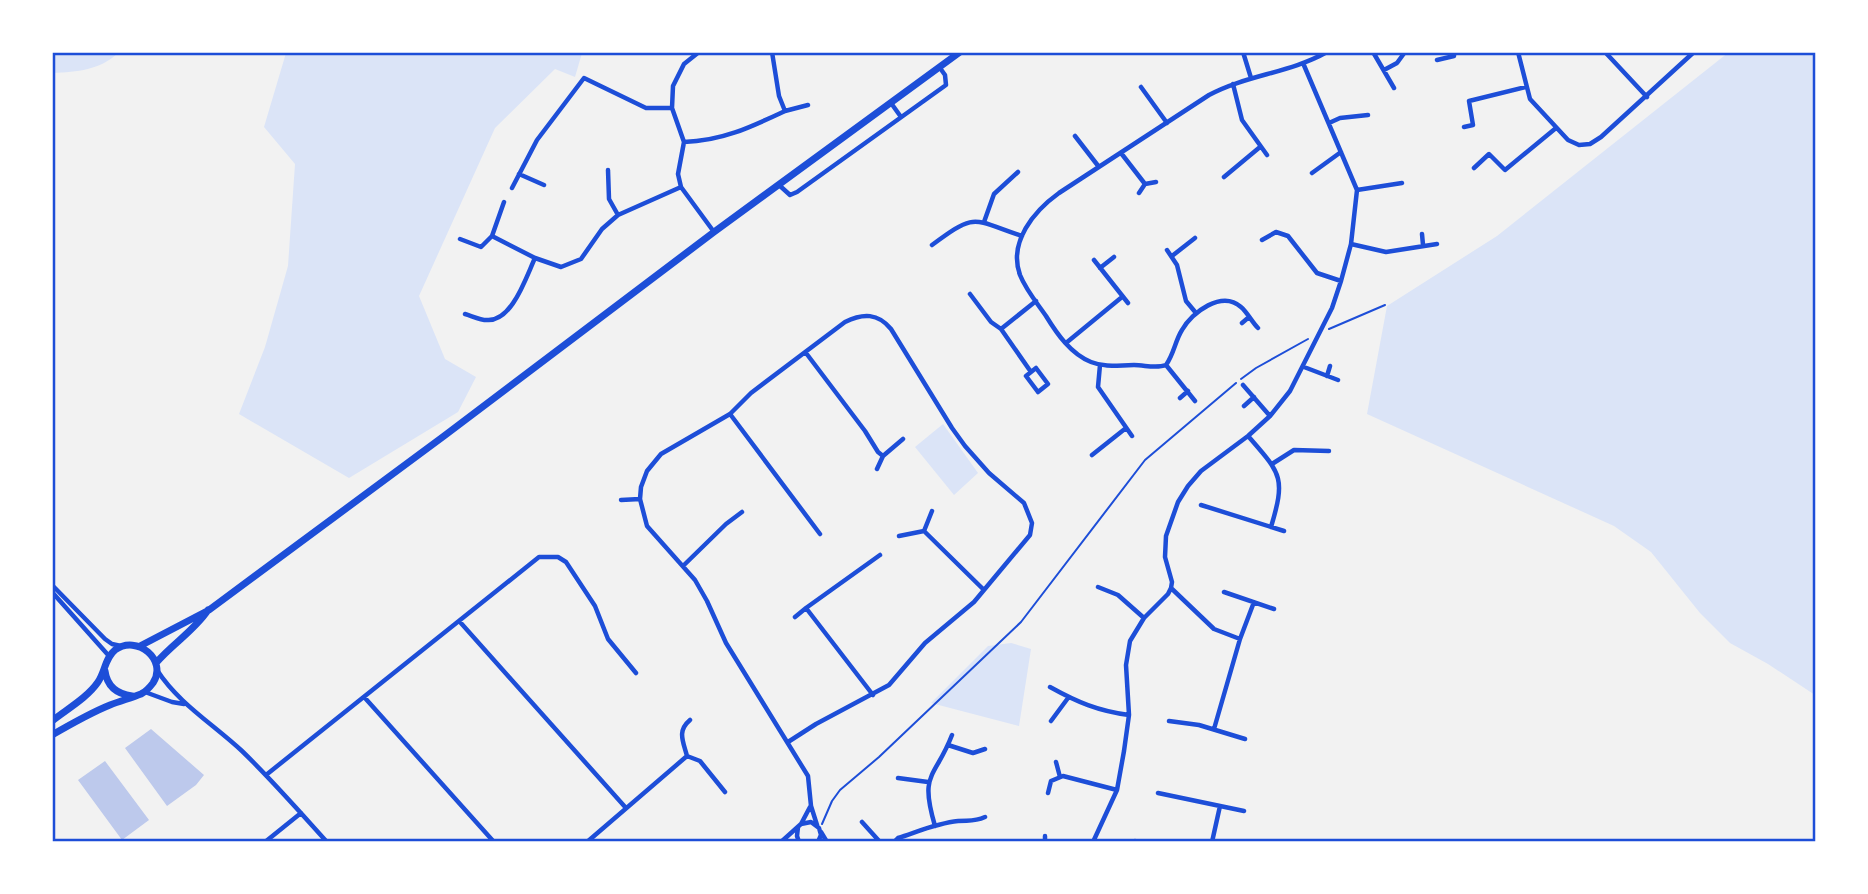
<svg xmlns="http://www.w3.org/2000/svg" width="1868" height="894" font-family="'Titillium Web',sans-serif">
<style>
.green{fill:#dbe4f7}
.building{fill:#bdc9ec}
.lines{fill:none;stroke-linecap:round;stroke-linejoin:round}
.path{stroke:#1d4ed8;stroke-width:2}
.minor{stroke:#1d4ed8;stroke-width:4.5}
.trunk{stroke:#1d4ed8;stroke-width:7}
.neatline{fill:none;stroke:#1d4ed8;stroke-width:2.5}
</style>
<rect width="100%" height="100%" fill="#f2f2f2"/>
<path class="green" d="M53 52H118V53C100 70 77 72 53 73Z
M1729 52 1815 53V695L1768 664 1730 643 1700 613 1651 552 1614 526 1367 414 1387 306 1497 236Z
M286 53H582L575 77 555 69 495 128 419 296 445 359 476 377 458 412 349 478 239 414 265 347 288 266 295 164 264 127Z
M943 424 978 473 954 495 915 447Z
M1011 643 1031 649 1019 726 931 703 988 646Z"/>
<path class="building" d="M151 729 204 775 196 785 167 806 125 748Z
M105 761 149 820 122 840 78 780Z"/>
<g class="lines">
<path class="path" d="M1329 329 1385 305
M1241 379 1256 368 1308 339
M822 824 832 801 840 790 879 757 1021 622 1145 460 1236 383"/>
<path class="minor" d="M699 52 684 64 673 86 672 108 684 142 678 174 681 187 714 232
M980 52H985
M1243 52 1251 78
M1373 52 1394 88
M1518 52 1530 99 1568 140 1579 145 1590 144 1601 137 1694 52
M1605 52 1647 97
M1437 60 1454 56V52
M1384 70 1397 63 1405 52
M1233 84 1242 120 1267 155
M1141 87 1167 123
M891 103 901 117
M785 111 808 105
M1329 123 1340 118 1368 115
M1464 127 1473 125 1469 101 1526 87
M1075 136 1099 167
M684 142C722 141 751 127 785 111L779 96 772 52
M1121 153 1145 184
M1474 168 1489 154 1505 170 1556 128
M608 170 609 199 618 215
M1312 173 1341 152
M519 174 544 185
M1224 177 1260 147
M779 185 790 195 797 192 946 85 945 75 940 68
M512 188 537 140 584 78 646 108H672
M1357 190 1402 183
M1139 193 1145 184 1156 182
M984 222 994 194 1018 172
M1422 234 1423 245
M492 236 504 202
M460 239 481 247 492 236 535 258 561 267 581 259 602 229 618 215 681 187
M1262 240 1276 232 1288 236 1317 273 1341 281
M1351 244 1386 252 1437 244
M932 245C977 212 971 219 1022 236
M1167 250 1177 265 1186 301 1196 313
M1172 256 1195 238
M1094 260 1128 303
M1100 268 1114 257
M970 294 991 322 1001 329 1031 372 1036 368 1048 384 1038 392 1026 376 1031 372
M465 314C472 316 480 320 487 320 512 322 526 277 535 258
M1242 323 1249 317
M1001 329 1036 301
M1066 343 1122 297
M806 353 865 431 878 452 883 456
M1100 365 1098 387 1132 436
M1166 365C1156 369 1145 365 1134 365 1119 365 1106 368 1091 362 1071 354 1057 334 1046 316 1037 303 1026 290 1020 275 1008 242 1034 211 1059 193L1209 95C1246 75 1290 73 1327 52
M1166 365C1174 354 1175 341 1182 330 1192 312 1222 290 1241 307 1247 312 1252 322 1258 328
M1166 365 1195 401
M1304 367 1338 380
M1327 376 1330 366
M1243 385 1270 416
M1180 398 1188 391
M1244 406 1254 397
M730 414 820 534
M1248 436C1281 474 1286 477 1271 527
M1092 455 1126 428
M1272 464 1294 450 1329 451
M877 469 883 456 903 439
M621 500 640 499
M1201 505 1284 531
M924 531 984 590
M899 536 924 531 932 511
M683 566 726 524 742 512
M52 585 105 639 112 644 121 646
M1098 587 1118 595 1144 618
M1171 588 1214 629 1240 639 1214 729
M52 592 109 656
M1224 592 1274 609
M795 617 806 608
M460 622 626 808
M1240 639 1254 602
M157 670C178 703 213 724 242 751 272 780 299 811 327 842
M1050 687C1077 702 1098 711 1129 715
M145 692 172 702 184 704
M873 695 806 608 880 555
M365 698 494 842
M1051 721 1068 698
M1169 721 1199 725 1245 739
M788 742 816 724 889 685 925 643 974 602 1030 535 1032 523 1024 503 989 473 965 446 952 428 891 329C878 313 863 313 845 322L751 393 730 414 661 454 647 471 641 487 640 499 647 526 695 580 707 601 726 643 808 776 811 806 817 825
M948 745 973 753 985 749
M687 756 700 761 725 792
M687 756C683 741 677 731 690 720
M1056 762 1060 777
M266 775 539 557H558L566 562 595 606 608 639 636 673
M898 778 928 782
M1048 793 1051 781 1063 776 1117 790
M1158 793 1244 811
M862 822 880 842
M801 824 810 807
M935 826C919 772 935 779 952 735
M798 827 797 836 799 842
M821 832 827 842
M1135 841V842
M265 842 301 813
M587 842 687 756
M781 842 801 824 811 822 819 828 821 835 818 842
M894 842 898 838C917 832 937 823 958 821 969 820 974 822 985 817
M1045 842V836
M1093 842 1117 790 1124 751 1129 715 1126 665 1130 641 1144 618 1168 594 1171 588 1172 582 1165 557 1166 536 1178 502 1188 486 1201 471 1248 436 1270 416 1290 391 1332 308 1341 281 1351 244 1357 190 1303 63
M1212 842 1220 806"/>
<path class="trunk" d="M140 646 209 610 444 436 714 232 960 52
M156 663C172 644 194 631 208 610
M105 671C107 686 117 694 132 696
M52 721C67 709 87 698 98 682 105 672 105 658 115 650 137 634 168 660 153 683 150 687 145 692 141 694 131 698 120 701 110 705 90 713 71 724 52 735"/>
</g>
<rect width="1868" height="894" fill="none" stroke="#ffffff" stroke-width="108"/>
<rect x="54" y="54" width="1760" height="786" class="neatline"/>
</svg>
